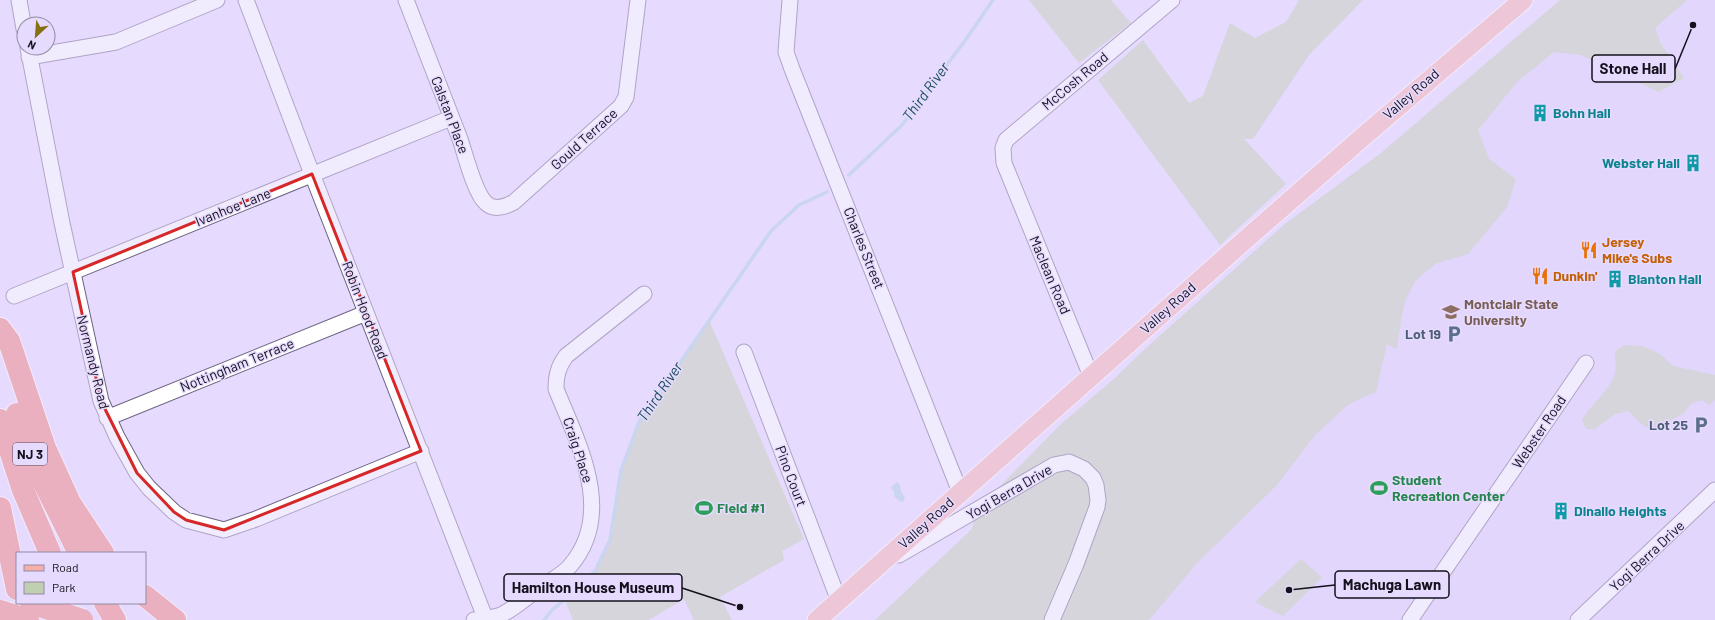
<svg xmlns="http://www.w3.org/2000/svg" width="1715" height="620" font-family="Barlow,sans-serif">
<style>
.built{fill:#ded0fb}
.green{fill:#c0ceb1}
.water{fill:#a8cede}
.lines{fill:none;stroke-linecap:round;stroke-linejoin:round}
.stream{stroke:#a8cede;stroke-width:3.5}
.minor-casing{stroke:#6e6382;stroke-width:17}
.major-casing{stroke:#fff;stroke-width:21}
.highway-casing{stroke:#fff;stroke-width:24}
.minor{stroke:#fff;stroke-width:15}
.major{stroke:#f5b0ac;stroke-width:19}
.highway{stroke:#ef7c74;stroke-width:22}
.highway-bridge-casing{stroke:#fff;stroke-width:24;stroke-linecap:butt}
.highway-bridge{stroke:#ef7c74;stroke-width:22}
.marked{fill:none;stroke:#d62828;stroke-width:3;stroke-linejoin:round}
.labels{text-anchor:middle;stroke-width:3;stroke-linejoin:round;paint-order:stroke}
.shield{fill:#e6dbfe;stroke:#534d60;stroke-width:1}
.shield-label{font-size:13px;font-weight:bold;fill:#14101c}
.street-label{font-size:14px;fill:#14101c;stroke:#e6dbfe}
.culture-label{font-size:14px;font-weight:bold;fill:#0d838f;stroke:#e6dbfe;text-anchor:start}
.food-label{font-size:14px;font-weight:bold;fill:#c56008;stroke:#e6dbfe;text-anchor:start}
.education-label{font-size:14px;font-weight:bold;fill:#785e54;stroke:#e6dbfe;text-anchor:start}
.service-label{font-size:14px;font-weight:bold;fill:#4e5e75;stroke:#e6dbfe;text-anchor:end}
.leisure-label{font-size:14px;font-weight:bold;fill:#27864d;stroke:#e6dbfe;text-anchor:start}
.water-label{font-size:15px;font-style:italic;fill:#194c5e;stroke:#e6dbfe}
.leader{fill:none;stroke:#14101c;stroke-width:1.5}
.callout-dot{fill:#14101c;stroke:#e6dbfe;stroke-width:1.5}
.callout{fill:#e6dbfe;stroke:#14101c;stroke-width:1.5}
.callout-label{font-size:15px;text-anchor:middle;font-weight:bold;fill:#14101c}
</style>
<rect width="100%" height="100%" fill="#e6dbfe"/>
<path class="built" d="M1560 0H1715V620H875L972 529 977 510 1060 425 1116 377 1146 348 1285 224 1381 153Z"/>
<path class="green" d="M1029 0H1111L1131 23 1079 63Z
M1299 0H1363L1309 55 1253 139H1244L1286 184 1220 245 1098 80 1143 40 1189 103 1203 96 1230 23 1255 38 1286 22Z
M1560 0H1687L1655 28 1661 44 1684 78 1659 92 1581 55 1554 52 1518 81 1478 130 1489 159 1516 179 1507 207 1468 254 1435 264 1415 281 1406 299 1402 314 1397 349 1387 344 1376 392 1357 400 1348 405 1316 434 1276 486 1198 562 1149 620H875L972 529 977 510 1060 425 1116 377 1146 348 1285 224 1381 153Z
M709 320 804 539 782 551 784 560 720 597 732 620H694L684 599 649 620H573L565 600 595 571 610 540 621 470 639 422Z
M1624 345 1643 346 1660 354 1673 366 1715 375V400L1709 405 1702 400 1692 403 1684 413 1659 427H1645L1628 411 1615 414 1595 429H1586L1582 420C1590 406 1610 389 1614 376 1617 369 1615 358 1615 351Z
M1301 559 1322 577 1283 616 1255 602Z"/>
<path class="water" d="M897 482 900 485 901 491 905 498 903 502 899 501 894 496V491L891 488 892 486Z"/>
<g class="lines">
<path class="stream" d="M849 175 902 125 964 42 993 0
M544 620 552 610 574 592 595 571 610 540 621 470 639 422 771 231 799 205 827 192"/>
<g class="minor-casing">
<path id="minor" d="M19 0 24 29
M246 0 312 174 486 620
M406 0C424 46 442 92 460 139 465 154 475 194 486 203 494 211 505 207 514 202L621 106 626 97 638 0
M790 0 786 52 792 69 960 492
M28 48 62 223 101 401 117 437 137 473 149 488 174 512 186 520 224 530 256 519 421 451
M29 57 116 42 217 0
M14 296 451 118
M744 352 839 601
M1091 376 1004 163 1003 148 1006 140 1172 0
M107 418 366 313
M899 555 1054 465 1069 462 1084 469 1093 478 1096 485 1098 500 1097 507 1076 564 1052 620
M474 620C483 619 493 618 501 615 515 608 528 596 541 587 551 581 563 574 570 566 616 513 578 443 556 389 556 376 558 367 566 356L644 294
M1410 620 1586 363
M1578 620 1715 490"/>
</g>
<g class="major-casing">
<path id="major" d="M817 620 1245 240 1365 135 1523 0"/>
</g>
<g class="highway-casing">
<path id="highway" d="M0 329 9 341 45 448 70 503 103 553
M17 414 32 459 79 553
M0 420 23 490 50 553
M0 508 17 589
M145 596 175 620
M105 603 115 620"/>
</g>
<use href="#minor" class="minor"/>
<use href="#major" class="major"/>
<use href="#highway" class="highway"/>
<g class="highway-bridge-casing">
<path id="highway-bridge" d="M31 603 82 620
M0 611 28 620"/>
</g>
<use href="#highway-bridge" class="highway-bridge"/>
</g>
<path d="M0 0H1715V620H0ZM312 174 421 451 224 530 186 520 174 512 137 473 101 401 73 272Z" fill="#e6dbfe" fill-opacity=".55" fill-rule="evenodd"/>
<path class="marked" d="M312 174 421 451 224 530 186 520 174 512 137 473 101 401 73 272Z"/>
<defs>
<g id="building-bare" transform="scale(1.38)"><path d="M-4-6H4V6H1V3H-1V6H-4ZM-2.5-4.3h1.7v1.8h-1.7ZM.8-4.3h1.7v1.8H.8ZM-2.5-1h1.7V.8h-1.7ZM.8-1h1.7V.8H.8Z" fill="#0f9aa8" stroke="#e6dbfe" stroke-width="2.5" paint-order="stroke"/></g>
<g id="restaurant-bare" transform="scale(1.38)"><path d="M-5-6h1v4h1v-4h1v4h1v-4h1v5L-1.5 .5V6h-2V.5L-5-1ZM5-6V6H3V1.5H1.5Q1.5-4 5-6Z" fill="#e8710a" stroke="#e6dbfe" stroke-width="2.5" paint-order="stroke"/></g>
<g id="university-bare" transform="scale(1.38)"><path d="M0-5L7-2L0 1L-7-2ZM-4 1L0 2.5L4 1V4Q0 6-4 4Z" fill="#8d6e63" stroke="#e6dbfe" stroke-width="2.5" paint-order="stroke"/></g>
<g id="parking-bare" transform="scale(1.38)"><path d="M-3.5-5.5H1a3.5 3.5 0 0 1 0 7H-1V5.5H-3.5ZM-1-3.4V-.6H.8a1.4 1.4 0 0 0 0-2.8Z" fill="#5c6f8a" stroke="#e6dbfe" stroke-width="2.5" paint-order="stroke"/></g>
<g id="stadium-bare" transform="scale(1.38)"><path d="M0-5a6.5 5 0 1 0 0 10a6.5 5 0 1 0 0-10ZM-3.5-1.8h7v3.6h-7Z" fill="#2e9e5b" stroke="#e6dbfe" stroke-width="2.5" paint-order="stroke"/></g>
</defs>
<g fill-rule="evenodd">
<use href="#building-bare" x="1540" y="113"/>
<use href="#building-bare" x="1693" y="163"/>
<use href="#restaurant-bare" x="1589" y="250"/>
<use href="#restaurant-bare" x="1540" y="276"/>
<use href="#building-bare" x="1615" y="279"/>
<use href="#university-bare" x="1451" y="312"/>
<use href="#parking-bare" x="1454" y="334"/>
<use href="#parking-bare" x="1701" y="425"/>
<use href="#stadium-bare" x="1379" y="488"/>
<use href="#stadium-bare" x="704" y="508"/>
<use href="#building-bare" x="1561" y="511"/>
</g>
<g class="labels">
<rect class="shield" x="13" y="443" width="34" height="22" rx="3"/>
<g class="shield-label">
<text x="30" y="459">NJ 3</text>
</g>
<g class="street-label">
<text transform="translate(1075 81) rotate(-40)" y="5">McCosh Road</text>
<text transform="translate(1411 94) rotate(-41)" y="5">Valley Road</text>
<text transform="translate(450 115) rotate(69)" y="5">Calstan Place</text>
<text transform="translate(584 139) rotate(-42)" y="5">Gould Terrace</text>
<text transform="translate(233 207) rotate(-22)" y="5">Ivanhoe Lane</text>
<text transform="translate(864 248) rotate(68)" y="5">Charles Street</text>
<text transform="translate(1050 275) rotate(67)" y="5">Maclean Road</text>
<text transform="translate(1168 308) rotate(-42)" y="5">Valley Road</text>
<text transform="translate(365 310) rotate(69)" y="5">Robin Hood Road</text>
<text transform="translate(93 362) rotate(76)" y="5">Normandy Road</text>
<text transform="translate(237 365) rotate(-22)" y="5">Nottingham Terrace</text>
<text transform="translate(1539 432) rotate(-56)" y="5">Webster Road</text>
<text transform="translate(578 450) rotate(72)" y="5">Craig Place</text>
<text transform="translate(791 476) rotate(69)" y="5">Pino Court</text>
<text transform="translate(1009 492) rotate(-30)" y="5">Yogi Berra Drive</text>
<text transform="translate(926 523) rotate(-42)" y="5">Valley Road</text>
<text transform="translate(1647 556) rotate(-43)" y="5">Yogi Berra Drive</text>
</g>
<g class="culture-label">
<text x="1553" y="118">Bohn Hall</text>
<text x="1680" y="168" text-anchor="end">Webster Hall</text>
<text x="1628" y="284">Blanton Hall</text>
<text x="1574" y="516">Dinallo Heights</text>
</g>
<g class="food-label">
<text x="1602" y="247">Jersey<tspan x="1602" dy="16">Mike's Subs</tspan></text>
<text x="1553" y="281">Dunkin'</text>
</g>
<g class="education-label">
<text x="1464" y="309">Montclair State<tspan x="1464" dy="16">University</tspan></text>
</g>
<g class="service-label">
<text x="1441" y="339">Lot 19</text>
<text x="1688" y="430">Lot 25</text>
</g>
<g class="leisure-label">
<text x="1392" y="485">Student<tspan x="1392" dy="16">Recreation Center</tspan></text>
<text x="717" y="513">Field #1</text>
</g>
<g class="water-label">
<text transform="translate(926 92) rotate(-54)" y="5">Third River</text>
<text transform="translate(660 392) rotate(-56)" y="5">Third River</text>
</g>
</g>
<path class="leader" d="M1693 25L1675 69M1289 590L1335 585M740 607L682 588"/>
<g class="callout-dot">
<circle cx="1693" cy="25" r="4"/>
<circle cx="1289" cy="590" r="4"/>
<circle cx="740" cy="607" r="4"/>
</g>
<g class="callout">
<rect x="1592" y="55" width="83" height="27" rx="4"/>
<rect x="1335" y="571" width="114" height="27" rx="4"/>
<rect x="504" y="574" width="178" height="27" rx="4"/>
</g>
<g class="callout-label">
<text x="1633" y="74">Stone Hall</text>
<text x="1392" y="590">Machuga Lawn</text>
<text x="593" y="593">Hamilton House Museum</text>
</g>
<rect x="16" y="552" width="130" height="52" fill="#e6dbfe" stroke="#928aa4"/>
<rect x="24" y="565" width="20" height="6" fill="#f5b0ac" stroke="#928aa4"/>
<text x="52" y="572" font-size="12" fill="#14101c">Road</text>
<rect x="24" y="582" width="20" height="12" fill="#c0ceb1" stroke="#928aa4"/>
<text x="52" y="592" font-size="12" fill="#14101c">Park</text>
<g transform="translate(36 36) rotate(206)"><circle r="19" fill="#e6dbfe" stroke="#928aa4"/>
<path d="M0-3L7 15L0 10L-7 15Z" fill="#867010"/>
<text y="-6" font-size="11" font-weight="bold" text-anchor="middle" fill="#14101c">N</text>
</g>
</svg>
